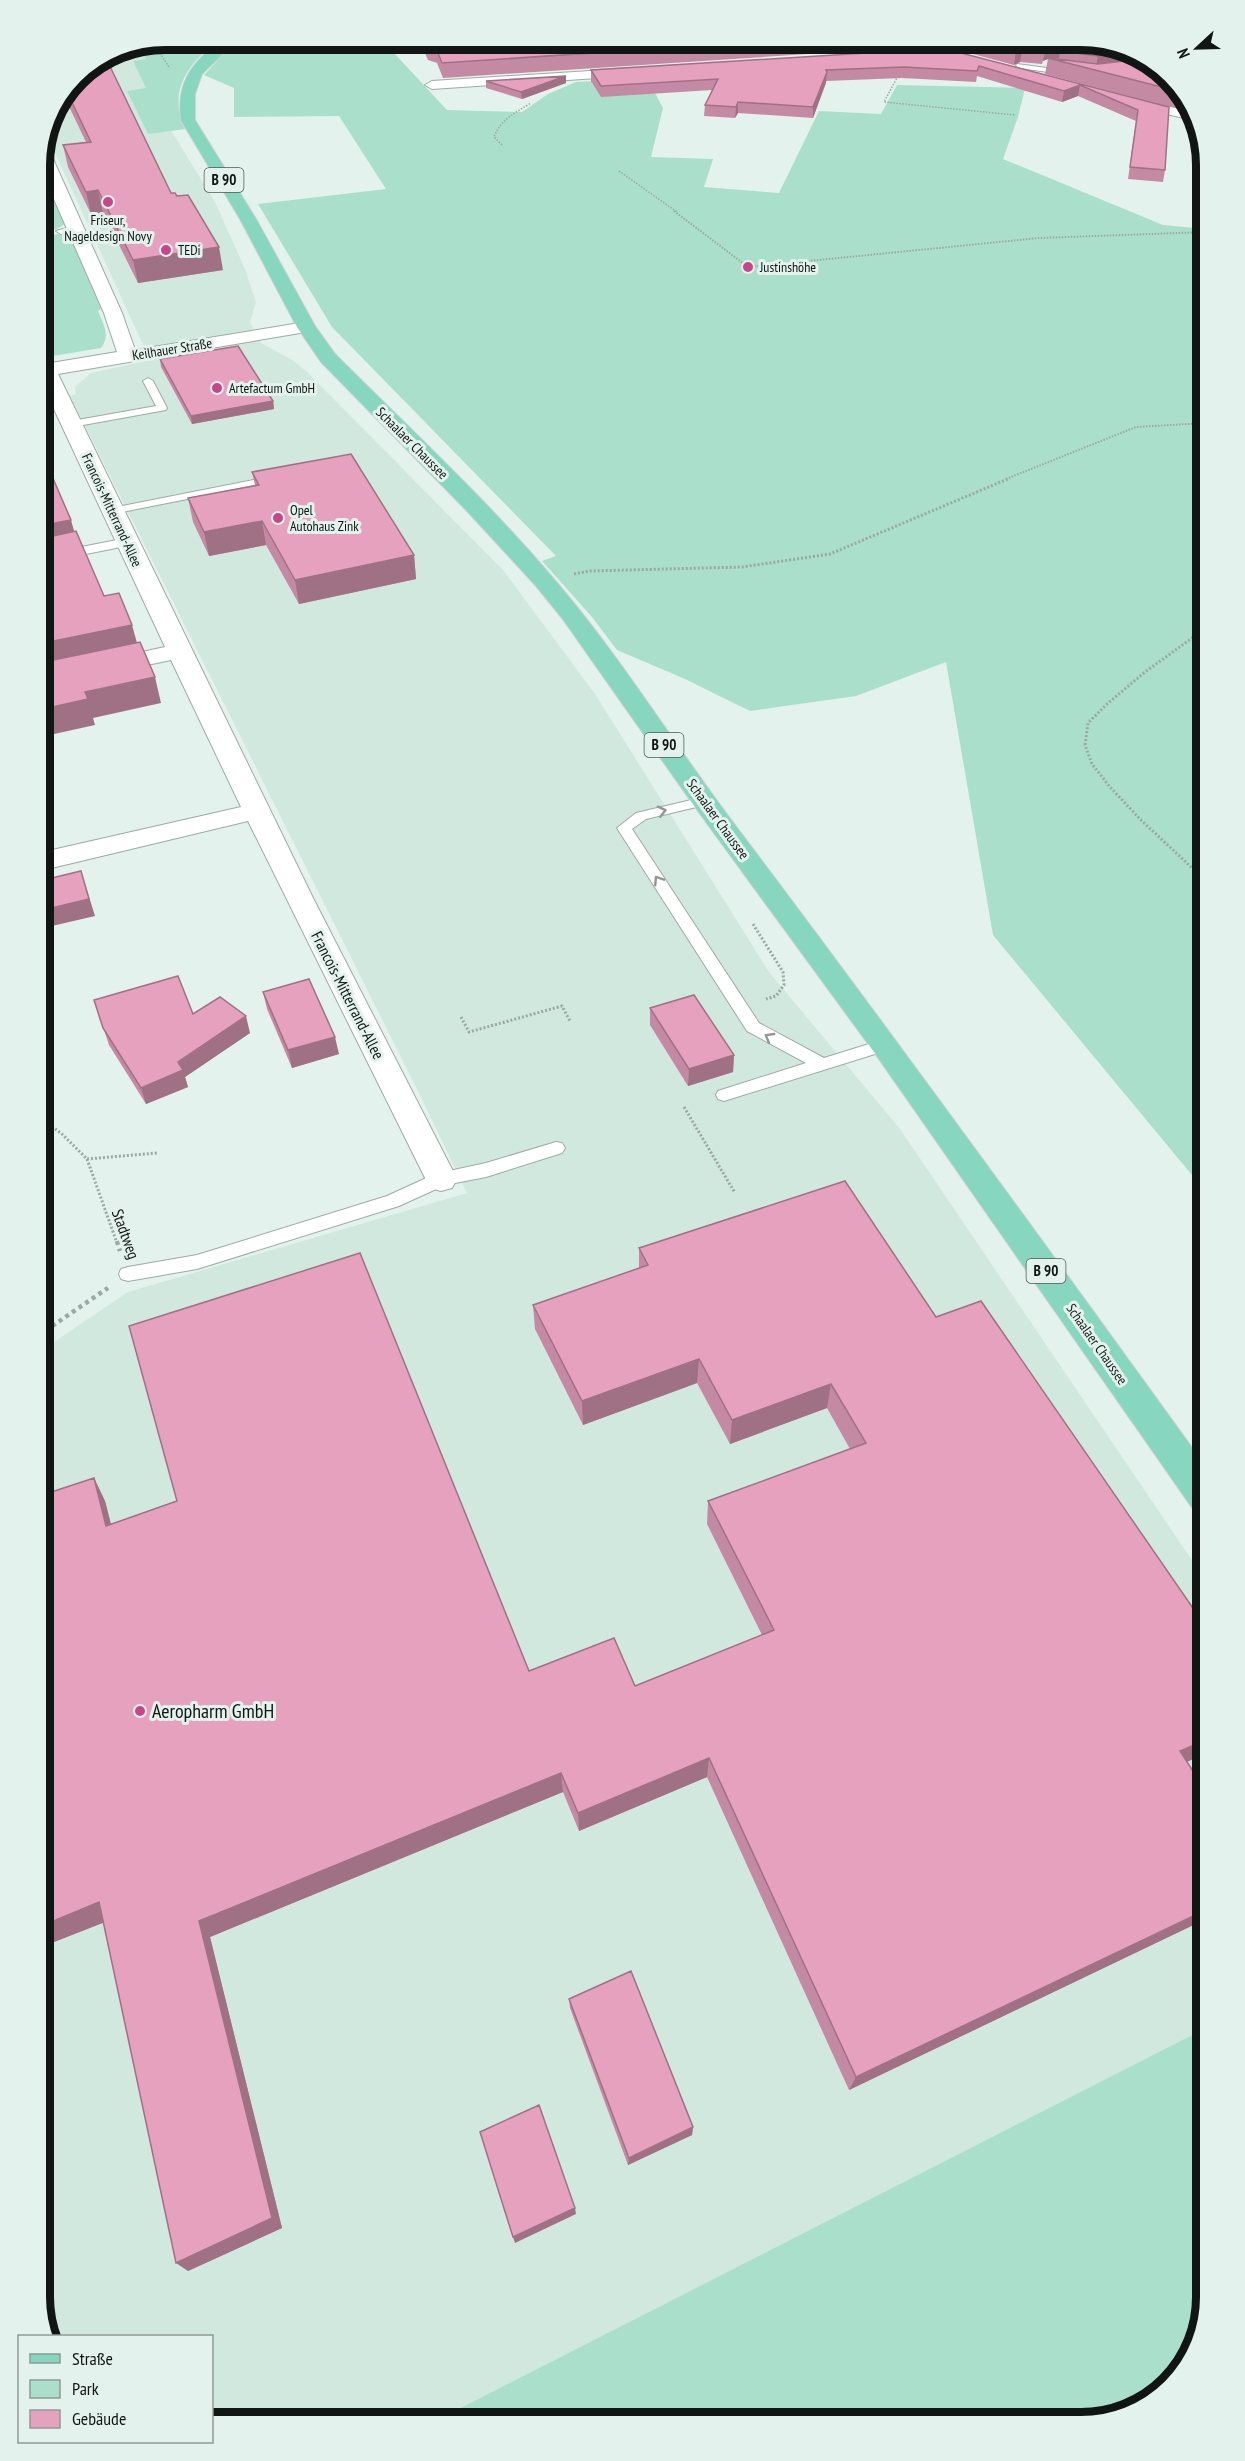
<svg xmlns="http://www.w3.org/2000/svg" width="1245" height="2461" font-family="'PT Sans Narrow',sans-serif">
<style>
.built{fill:#d1e8df}
.green{fill:#aae0cb}
.lines{fill:none;stroke-linecap:round;stroke-linejoin:round}
.service-casing{stroke:#9daba5;stroke-width:2}
.minor-casing{stroke:#9daba5;stroke-width:2}
.primary-casing{stroke:#cfd0d0;stroke-width:2}
.path-far3{stroke:#9ca8a3;stroke-width:1.5;stroke-dasharray:1.5 1.5;stroke-linecap:butt}
.path-far2{stroke:#9ca8a3;stroke-width:2;stroke-dasharray:1.5 1.5;stroke-linecap:butt}
.path-far1{stroke:#9ca8a3;stroke-width:3;stroke-dasharray:2 2;stroke-linecap:butt}
.path{stroke:#9ca8a3;stroke-width:4.5;stroke-dasharray:4 4;stroke-linecap:butt}
.service{fill:#fff;fill-rule:evenodd}
.minor{fill:#fff;fill-rule:evenodd}
.primary{fill:#87d7c0;fill-rule:evenodd}
.wall{fill:#c58aa3}
.shaded-wall{fill:#a07185}
.building{fill:#e5a1be;stroke:#a07185;stroke-width:1.5}
.oneway{stroke:#949695}
.poi-dot{fill:#c9458a;stroke:#e3f2ec;stroke-width:2}
.labels{text-anchor:middle;stroke-width:6;stroke-linejoin:round;paint-order:stroke}
.far-poi-label{font-size:14px;fill:#111614;stroke:#e3f2ec;text-anchor:start}
.far-street-label{font-size:14px;fill:#111614;stroke:#e3f2ec}
.shield{fill:#e3f2ec;stroke:#505855;stroke-width:1.5}
.shield-label{font-size:15px;font-weight:bold;fill:#111614}
.street-label{font-size:16px;fill:#111614;stroke:#e3f2ec}
.near-poi-label{font-size:20px;fill:#111614;stroke:#e3f2ec;text-anchor:start}
.rim{fill:none;stroke:#111614;stroke-width:8}
</style>
<rect width="100%" height="100%" fill="#e3f2ec"/>
<path class="built" d="M136 45 166 86 161 107 172 132 215 202 245 269 256 303 250 322 261 343 294 361 307 372 503 570 595 694 769 972 900 1129 1206 1581V2028L433 2422H212V2336H47L39 2297V1352L128 1292 467 1193 418 1091 70 396 76 394 75 387 91 373 150 360 45 131 49 116 76 75 117 48Z"/>
<path class="green" d="M164 39H221C189 61 167 91 185 129L148 134 127 91 146 88 133 61 146 59 135 45Z
M241 39H381L447 110 522 112 548 94 576 82 647 78 663 108 651 157 713 159 704 187 779 193 819 111 881 114 897 85 1025 88 1018 117 1003 159 1163 225 1206 229V1192L993 935 946 662 856 696 750 711 685 679 617 650 592 617 542 561 556 556 332 327 258 204 386 189 339 116 234 117V88L204 75 228 49Z
M39 174 46 177 65 224 57 229 39 232Z
M58 234 71 238 101 309 98 311C103 324 111 335 101 348L53 356 39 317V237Z
M1206 2028V2297L1185 2367 1128 2413 1081 2422H433Z"/>
<g class="lines">
<g class="service-casing">
<path id="service" d="M919 39H929L917 48H911V44Z
M1017 64 1069 71 1073 73 1069 75 1020 68 1016 66Z
M74 226 79 229 77 231 61 234 56 231Z
M148 378 153 381 167 408 166 410 72 427 67 424 72 421 156 406 143 381Z
M274 476 278 477V481L112 514 106 511 112 508Z
M127 538 133 542 131 545 61 559 55 555 61 551Z
M704 797 711 801 709 804 646 819 632 829 759 1023 824 1058 885 1039 891 1041 893 1045 891 1049 724 1101 718 1099 716 1095 718 1091 806 1063 747 1031 617 828 636 813Z
M556 1142 562 1143 565 1148 562 1153 486 1177 445 1185 399 1206 197 1269 128 1281 121 1279 119 1274 121 1269 128 1267 197 1255 387 1196 435 1174 486 1163Z"/>
</g>
<g class="minor-casing">
<path id="minor" d="M882 39H906L962 54 964 57 957 61 884 42Z
M637 68 642 69 644 72 642 75 432 89 425 85 432 81Z
M1126 97 1193 112 1198 121 1121 104 1119 101 1121 98Z
M42 146 49 150 122 313 135 350 306 322 312 323 315 327 312 331 306 332 58 374 313 898 457 1179 452 1188 441 1191 430 1188 248 821 39 871V853L241 807 171 660 104 674 96 672 92 667 96 662 165 647 39 377V365L117 352 104 313 39 165Z"/>
</g>
<g class="primary-casing">
<path id="primary" d="M222 39H238L202 74 195 94V120L256 219 315 326 335 354C408 427 486 499 553 578 617 652 668 735 726 813 889 1029 1048 1248 1206 1467V1513L1193 1509 874 1052 695 807 562 618 536 586 467 511 321 362 297 327 240 219 181 120C176 81 193 62 222 39Z"/>
</g>
<path class="path-far3" d="M160 40 154 44 169 67
M898 76 884 102 1015 115
M502 145 494 137C501 119 515 113 531 103
M619 171 677 212"/>
<path class="path-far2" d="M674 211 748 267 1039 238 1206 232
M1006 479 1136 427 1206 423"/>
<path class="path-far1" d="M574 574 590 571 742 567 830 554 1010 478
M1206 628 1145 672 1107 704 1088 723 1085 745 1092 764 1110 787 1141 820 1206 881
M753 924 783 972 784 985 776 996 766 999
M461 1017 469 1032 562 1006 570 1021
M684 1107 735 1193
M39 1117 62 1134 87 1159 117 1243
M87 1159 157 1153"/>
<path class="path" d="M117 1241 120 1251
M39 1335 108 1288"/>
<use href="#service" class="service"/>
<use href="#minor" class="minor"/>
<use href="#primary" class="primary"/>
</g>
<path class="wall" d="M419 39H900L899 48 443 78 437 63 428 60Z
M929 39H1089L1157 65 1191 110 1166 106 1045 74 1048 59 1043 61 1042 64 1020 62 1014 65 928 42Z
M919 42 1169 107 1165 170 1163 182 1128 179 1136 121 1078 96 1062 102 977 76 976 82 902 78 826 81 813 118 738 113 735 118 704 116 705 105 712 90 601 97 591 81V70L899 51 913 48Z
M76 75 171 193 223 270 138 283 103 213 91 214 68 167 63 145 86 142 63 94Z
M486 81 566 83 522 99 486 88Z
M160 359 273 401 274 409 192 424 161 367Z
M252 472 414 555 416 579 299 604 266 545 209 556 193 522 188 498 255 485Z
M263 992 339 1054 292 1068 267 1009Z
M94 1000 193 1014 250 1033 185 1077 188 1087 146 1104 109 1045Z
M650 1008 734 1055 733 1072 688 1086 650 1025Z
M639 1248 936 1317 1206 1627V1753L1187 1762 1206 1791V1919L849 2090 707 1777 579 1831 563 1792 210 1937 282 2228 188 2271 104 1922 94 1478 105 1501 111 1524 529 1671 635 1686 762 1635 707 1524 708 1501 850 1449 827 1408 730 1444 697 1383 583 1425 535 1329 533 1305 639 1268Z
M569 1999 693 2127 692 2135 628 2165 570 2008Z"/>
<path class="shaded-wall" d="M533 39H607L543 44Z
M1090 40 1121 51H1060L1059 58 1048 59 1043 61 1046 46 1050 44Z
M1023 47 1020 62 1014 65 1016 50Z
M1125 53 1155 64 1095 71 1098 56Z
M827 72 826 83 813 118V107Z
M566 76V83L522 99 521 92Z
M1080 85 1078 96 1062 102 1064 91Z
M738 102V113L735 118 736 107Z
M98 190 103 213 91 214 86 192Z
M219 247 223 270 138 283 133 260Z
M273 401 274 409 192 424 191 416Z
M71 520 78 545 39 553V526Z
M262 521 266 545 209 556 204 532Z
M414 555 416 579 299 604 295 580Z
M132 625 139 650 39 672V644Z
M155 677 161 703 93 718 95 725 45 736 39 718V710L85 692Z
M39 718 44 734 39 736Z
M81 871 95 916 39 929V911Z
M246 1016 250 1033 185 1077 188 1087 146 1104 141 1088Z
M335 1037 339 1054 292 1068 288 1050Z
M734 1055 733 1072 688 1086 689 1069Z
M699 1359 697 1383 583 1425 582 1401Z
M831 1384 827 1408 730 1444 732 1420Z
M94 1478 105 1501 117 1548 106 1526Z
M1206 1740V1753L1167 1771 1180 1751Z
M709 1758 707 1777 579 1831 578 1813Z
M561 1773 563 1792 210 1937 282 2228 188 2271 176 2263 199 1921Z
M99 1902 113 1919 39 1948V1927Z
M1206 1910V1919L849 2090 856 2077Z
M693 2127 692 2135 628 2165 629 2158Z
M575 2208 576 2214 515 2243 513 2237Z"/>
<path class="building" d="M424 39H539L543 41 574 39H804L442 63 436 48 427 45Z
M975 39H1089L1090 40 1050 44 1046 46 1045 49 1023 47 1016 50Z
M919 42 1169 107 1165 170 1130 167 1138 110 1080 85 1064 91 979 66 977 71 904 67 826 70 827 72 813 107 738 102 736 107 705 105 718 79 601 86 591 70 899 51 913 48Z
M1107 46 1125 53 1098 56 1060 51Z
M105 56 171 193H175L177 196 188 195 219 247 133 260 98 190 86 192 63 145 91 142 66 90 76 75Z
M1048 58 1098 64 1142 59 1157 65 1177 91Z
M566 76 521 92 486 81Z
M238 346 273 401 191 416 160 359Z
M351 454 414 555 295 580 262 521 204 532 188 498 259 485 252 472Z
M52 476 71 520 39 526V478Z
M76 531 104 596 119 593 132 625 39 644V539Z
M140 642 155 677 85 692 88 699 39 710V663Z
M81 871 89 899 39 911V881Z
M178 976 193 1014 220 997 246 1016 178 1062 183 1070 141 1088 103 1028 94 1000Z
M309 979 335 1037 288 1050 263 992Z
M694 995 734 1055 689 1069 650 1008Z
M845 1181 936 1317 981 1301 1206 1627V1740L1180 1751 1206 1791V1910L856 2077 709 1758 578 1813 561 1773 199 1921 272 2218 176 2263 99 1902 39 1927V1496L94 1478 106 1526 177 1501 129 1326 360 1253 529 1671 614 1638 635 1686 774 1630 708 1501 866 1443 831 1384 732 1420 699 1359 582 1401 533 1305 648 1265 639 1248Z
M631 1971 693 2127 629 2158 569 1999Z
M539 2105 575 2208 513 2237 480 2132Z"/>
<defs><path id="oneway-chevron" d="M-2-3.5L2.5 0L-2 3.5" fill="none" stroke-width="1.6" stroke-linecap="round" stroke-linejoin="round" transform="scale(1.5)"/></defs>
<g class="oneway">
<use href="#oneway-chevron" transform="translate(662 811) rotate(-14)"/>
<use href="#oneway-chevron" transform="translate(658 880) rotate(-123)"/>
<use href="#oneway-chevron" transform="translate(769 1037) rotate(-150)"/>
</g>
<g class="poi-dot">
<circle cx="108" cy="202" r="6"/>
<circle cx="166" cy="250" r="6"/>
<circle cx="748" cy="267" r="6"/>
<circle cx="217" cy="388" r="6"/>
<circle cx="278" cy="518" r="6"/>
<circle cx="140" cy="1711" r="6"/>
</g>
<g class="labels">
<g class="far-poi-label">
<text x="108" y="225" text-anchor="middle">Friseur,<tspan x="108" dy="16">Nageldesign Novy</tspan></text>
<text x="178" y="255">TEDi</text>
<text x="760" y="272">Justinshöhe</text>
<text x="229" y="393">Artefactum GmbH</text>
<text x="290" y="515">Opel<tspan x="290" dy="16">Autohaus Zink</tspan></text>
</g>
<g class="far-street-label">
<text transform="translate(172 349) rotate(-9)" y="5">Keilhauer Straße</text>
<text transform="translate(412 443) rotate(45)" y="5">Schaalaer Chaussee</text>
<text transform="translate(112 510) rotate(65)" y="5">Francois-Mitterrand-Allee</text>
<text transform="translate(718 819) rotate(54)" y="5">Schaalaer Chaussee</text>
<text transform="translate(1097 1344) rotate(55)" y="5">Schaalaer Chaussee</text>
</g>
<g class="shield">
<rect x="204.5" y="168" width="39" height="24" rx="4.5"/>
<rect x="644.5" y="733" width="39" height="24" rx="4.5"/>
<rect x="1026.5" y="1259" width="39" height="24" rx="4.5"/>
</g>
<g class="shield-label">
<text x="224" y="185">B 90</text>
<text x="664" y="750">B 90</text>
<text x="1046" y="1276">B 90</text>
</g>
<g class="street-label">
<text transform="translate(348 995) rotate(63)" y="6">Francois-Mitterrand-Allee</text>
<text transform="translate(126 1234) rotate(70)" y="6">Stadtweg</text>
</g>
<g class="near-poi-label">
<text x="152" y="1718">Aeropharm GmbH</text>
</g>
</g>
<path d="M0 0H1245V2461H0ZM165 50H1081A115 115 0 0 1 1196 165V2297A115 115 0 0 1 1081 2412H165A115 115 0 0 1 50 2297V165A115 115 0 0 1 165 50Z" fill="#e3f2ec" fill-rule="evenodd"/>
<path class="rim" d="M165 50H1081A115 115 0 0 1 1196 165V2297A115 115 0 0 1 1081 2412H165A115 115 0 0 1 50 2297V165A115 115 0 0 1 165 50Z"/>
<rect x="18" y="2335" width="195" height="108" fill="#e3f2ec" stroke="#8f9a96" stroke-width="1.5"/>
<rect x="30" y="2354" width="30" height="9" fill="#87d7c0" stroke="#8f9a96" stroke-width="1.5"/>
<text x="72" y="2365" font-size="18" fill="#111614">Straße</text>
<rect x="30" y="2380" width="30" height="18" fill="#aae0cb" stroke="#8f9a96" stroke-width="1.5"/>
<text x="72" y="2395" font-size="18" fill="#111614">Park</text>
<rect x="30" y="2410" width="30" height="18" fill="#e5a1be" stroke="#8f9a96" stroke-width="1.5"/>
<text x="72" y="2425" font-size="18" fill="#111614">Gebäude</text>
<g transform="translate(1197 48) rotate(248)" stroke="#e3f2ec" stroke-width="4.5" paint-order="stroke">
<path d="M0-4.5L10 22L0 15L-10 22Z" fill="#111614"/>
<text y="-9" font-size="16" font-weight="bold" text-anchor="middle" fill="#111614">N</text>
</g>
</svg>
